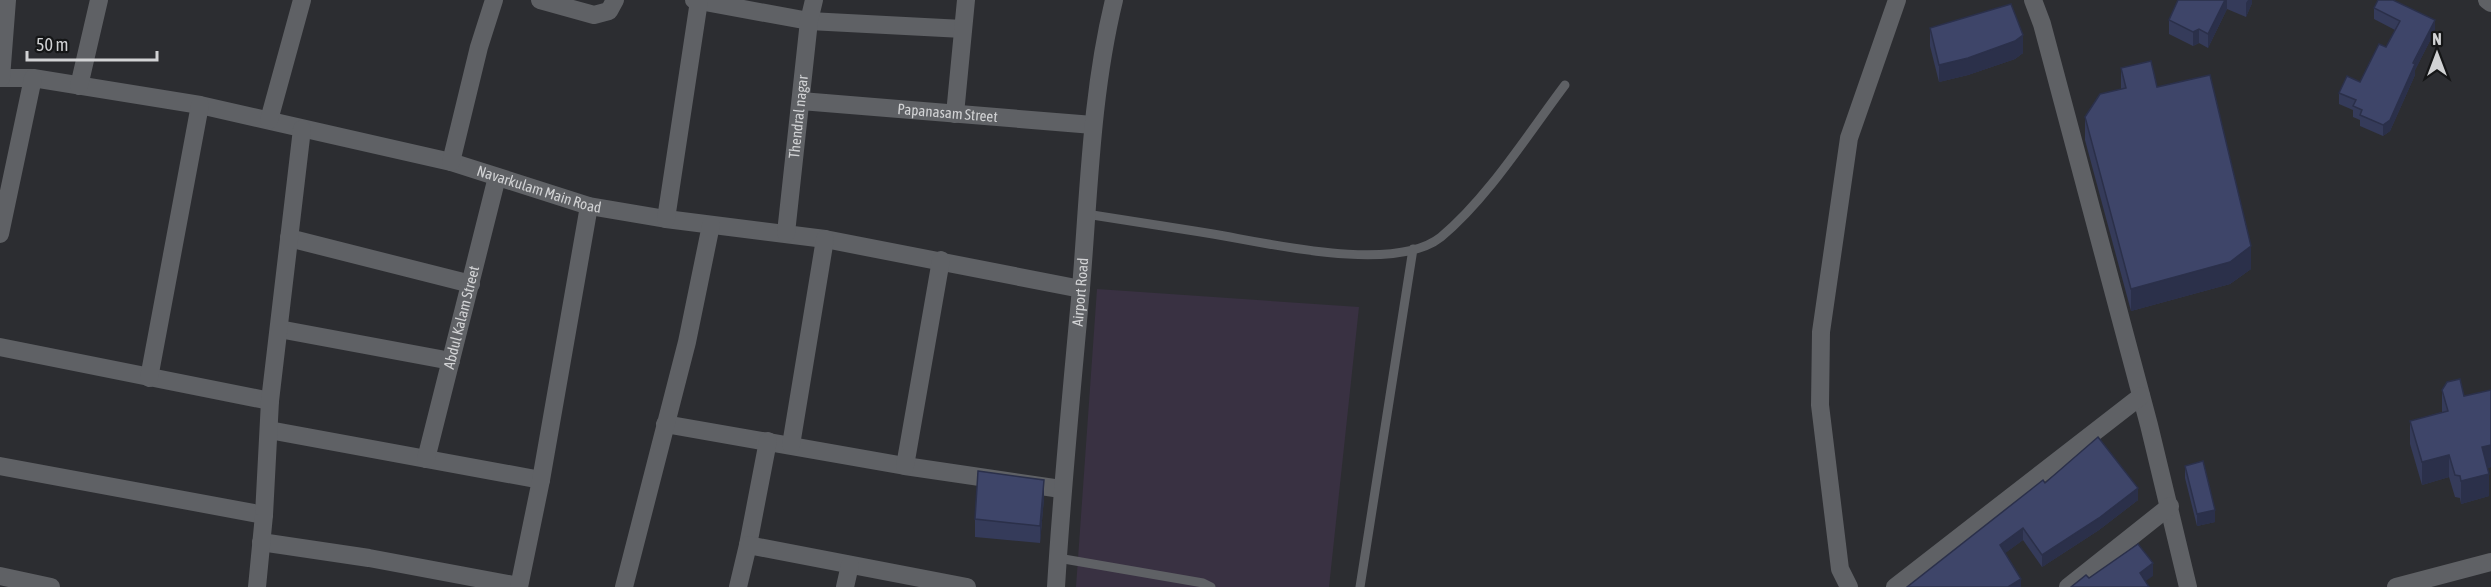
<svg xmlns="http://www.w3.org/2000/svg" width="2491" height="587" font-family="'Asap Condensed',sans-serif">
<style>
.education{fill:#393142}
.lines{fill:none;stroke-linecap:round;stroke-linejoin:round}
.lane{stroke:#5f6165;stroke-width:9}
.street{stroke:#5f6165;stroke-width:18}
.secondary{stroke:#5f6165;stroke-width:18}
.wall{fill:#353b5a}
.shaded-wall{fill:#2b304a}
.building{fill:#3e4569;stroke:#2b304a;stroke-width:1.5}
.labels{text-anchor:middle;stroke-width:4.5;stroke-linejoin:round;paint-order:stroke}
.street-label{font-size:15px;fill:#d1d2d4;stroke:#151617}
</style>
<rect width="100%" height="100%" fill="#2c2d31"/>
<path class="education" d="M1097 289 1359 307 1329 587H1076Z"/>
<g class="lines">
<path class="lane" d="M1086 214C1129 221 1171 227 1213 234 1267 243 1395 274 1441 237 1488 198 1528 134 1565 85
M1058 558 1203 583 1211 587
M1360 587 1413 249"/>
<g class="street">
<path d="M540 0 594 15 609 11 615 0"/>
<path d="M694 0 809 21 963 29"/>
<path d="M2033 0 2042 24 2149 425 2188 587"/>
<path id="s1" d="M0 78H33L200 105 451 162 589 206 666 219 825 239 1081 289"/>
<path d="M1 78 7 0"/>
<path d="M79 86 99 0"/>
<path id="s2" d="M801 101 1093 125"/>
<path d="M955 114 966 0"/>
<path d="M269 120 302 0"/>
<path d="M451 162 479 47 494 0"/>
<path d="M666 219 699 1"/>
<path id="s3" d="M786 233 809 21 814 0"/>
<path d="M0 234 33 78"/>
<path d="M289 238 471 284"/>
<path d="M279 329 451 361"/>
<path d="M0 347 270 401"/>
<path d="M149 378 200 105"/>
<path d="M665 424 905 466 1061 489"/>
<path d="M269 430 541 480"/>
<path d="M791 445 825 239"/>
<path id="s4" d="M426 459 497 177"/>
<path d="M0 466 264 515"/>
<path d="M905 466 941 260"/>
<path d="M261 542 369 558 519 586"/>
<path d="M748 545 768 441"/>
<path d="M0 576 51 587"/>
<path d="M257 587 264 515 270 401 302 129"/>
<path d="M519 587 541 480 589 206"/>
<path d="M624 587 687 342 711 225"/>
<path d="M738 587 748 545 967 587"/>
<path d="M845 587 850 565"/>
<path d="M1849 587 1840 569 1820 405 1821 332 1849 138 1897 0"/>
<path d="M1895 587 2141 396"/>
<path d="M2068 587 2170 506"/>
<path d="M2396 587 2491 562"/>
</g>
<g class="secondary">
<path d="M2487 0 2491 3"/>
<path id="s5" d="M1056 587C1062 487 1072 388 1081 288 1089 192 1091 94 1114 0"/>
</g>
</g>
<path class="wall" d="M2178 0H2252V3L2246 17 2227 9 2208 48 2199 43 2193 46 2169 34V20Z
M2374 8 2435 31 2415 70V75L2390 131 2383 136 2360 126V120L2353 117V110L2339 104V93L2360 82 2386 47 2395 30 2374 19Z
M1930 28 2023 53 2015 59 1968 75 1939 82 1930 46Z
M2121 68 2157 87 2251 269 2230 284 2131 311 2085 140V117L2121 89Z
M2442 390 2464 396 2491 390V467L2487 468 2489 496 2461 504 2460 498 2455 497 2449 477 2422 485 2410 444V421L2442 412Z
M2185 466 2215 522 2197 526 2185 478Z
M2045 483 2138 500 2099 530 2042 567 2023 540 2005 553 2021 587H1907Z
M1044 498 1040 543 975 537V519Z"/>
<path class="shaded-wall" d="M2225 0H2227V9L2208 48V34Z
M2248 0H2252V3L2246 17V3Z
M2435 20V31L2415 70V75L2390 131 2383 136V125Z
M2199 29V43L2193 46V32Z
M2023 35V53L2015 59 1968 75 1939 82V65Z
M2251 246V269L2230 284 2131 311V289Z
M2491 445V467L2482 470V447Z
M2449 455V477L2422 485V462Z
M2489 474V496L2461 504V481Z
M1044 480V498L1040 543V526Z
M2138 488V500L2099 530 2042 567V555Z
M2215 510V522L2197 526V514Z
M2023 528V540L2000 557V545Z
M2153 563V576L2140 585V573Z
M2021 579V587H2008Z"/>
<path class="building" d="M2178 0H2225L2208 34 2199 29 2193 32 2169 20Z
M2378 0H2393L2435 20 2413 63 2415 64 2390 120 2383 125 2360 115 2362 110 2353 106 2356 100 2339 93 2347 76 2360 82 2379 44 2386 47 2400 21 2374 8Z
M2011 4 2023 35 2015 41 1968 58 1939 65 1930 28Z
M2151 61 2157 87 2210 75 2251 246 2230 262 2131 289 2085 117 2100 94 2126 88 2121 68Z
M2460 379 2464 396 2491 390V445L2482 447 2489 474 2461 481 2460 476 2455 475 2449 455 2422 462 2410 421 2448 411 2442 390 2447 382Z
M2098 437 2138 488 2099 518 2042 555 2023 528 2000 545 2021 579 2008 587H1907L2043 480 2045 483Z
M2203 461 2215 510 2197 514 2185 466Z
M978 471 1044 480 1040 526 975 519Z
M2138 544 2153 563 2140 573 2149 587H2071L2086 575 2089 578Z"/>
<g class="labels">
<g class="street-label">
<text dy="5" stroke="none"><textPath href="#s2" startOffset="147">Papanasam Street</textPath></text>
<text dy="5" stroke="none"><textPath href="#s3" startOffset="117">Thendral nagar</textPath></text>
<text dy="5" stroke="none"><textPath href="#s1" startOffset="552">Navarkulam Main Road</textPath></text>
<text dy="5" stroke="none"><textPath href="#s5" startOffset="296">Airport Road</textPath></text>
<text dy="5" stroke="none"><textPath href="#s4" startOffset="146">Abdul Kalam Street</textPath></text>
</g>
</g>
<g transform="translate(2437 54)" stroke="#151617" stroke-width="4.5" paint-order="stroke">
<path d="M0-4.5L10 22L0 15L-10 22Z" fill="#d1d2d4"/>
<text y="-9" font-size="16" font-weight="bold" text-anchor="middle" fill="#d1d2d4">N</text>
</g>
<path d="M27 51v9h130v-9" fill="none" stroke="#d1d2d4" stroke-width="3"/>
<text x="36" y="51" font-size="18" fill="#d1d2d4" stroke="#151617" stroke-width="4.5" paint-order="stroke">50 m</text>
</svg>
